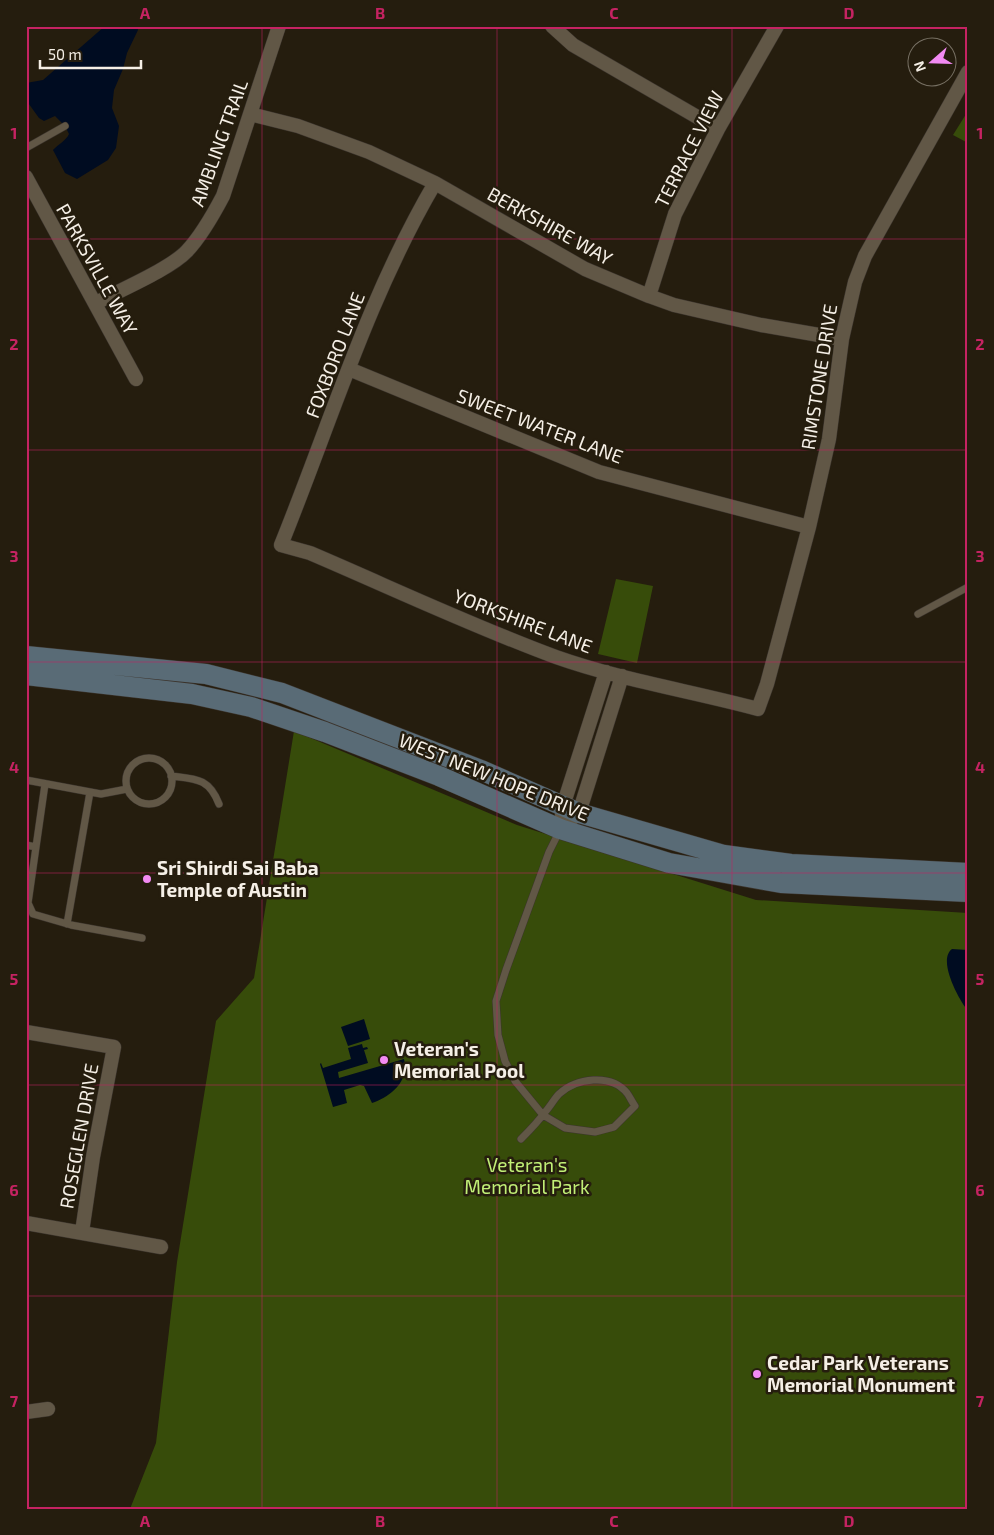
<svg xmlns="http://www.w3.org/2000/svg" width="994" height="1535" font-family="'Exo 2',sans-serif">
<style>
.green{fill:#374c0a}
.water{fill:#000c21}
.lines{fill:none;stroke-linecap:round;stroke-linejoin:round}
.service-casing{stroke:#3c352e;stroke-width:8}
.minor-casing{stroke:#3c352e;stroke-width:15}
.secondary-casing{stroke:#3c352e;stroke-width:21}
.service{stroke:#615746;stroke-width:7}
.minor{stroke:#615746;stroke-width:14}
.secondary{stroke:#596b76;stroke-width:20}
.grid{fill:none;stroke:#c52362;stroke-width:1;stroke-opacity:0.55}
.poi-dot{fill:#f28af3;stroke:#251d0e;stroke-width:2}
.labels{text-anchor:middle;stroke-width:5;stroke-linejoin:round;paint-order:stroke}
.street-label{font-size:19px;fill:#f5efe6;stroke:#251d0e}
.poi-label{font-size:19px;font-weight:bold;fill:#f5efe6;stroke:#251d0e;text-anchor:start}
.park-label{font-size:19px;fill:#c1ef76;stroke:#251d0e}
.neatline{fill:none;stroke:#c52362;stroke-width:2}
.grid-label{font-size:16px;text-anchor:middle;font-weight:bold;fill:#c52362}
</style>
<rect width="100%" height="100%" fill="#251d0e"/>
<path class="green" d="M968 111V143L953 135Z
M616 579 653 586 637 663 598 654Z
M294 731 517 825 756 900 968 913V1509H130L156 1443 177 1262 216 1021 254 978Z"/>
<path class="water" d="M105 26H138V30L127 53 123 69 114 90 112 108 119 126 116 148 108 160 77 179 65 173 53 150C58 144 66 141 69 134L65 126 55 116 44 121 39 118 26 100V83L43 80Z
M952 949 968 950V1011C959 1000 937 960 952 949Z
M364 1019 370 1039 348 1046 341 1027Z
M362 1044 363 1048 367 1047 368 1049 364 1050 368 1063 338 1072 339 1078 404 1059C410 1081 390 1097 372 1103L364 1086 360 1085 344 1090 347 1103 333 1107 320 1064 321 1063 323 1068 351 1059 348 1048Z"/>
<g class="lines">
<g class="service-casing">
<path id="service" d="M26 148 65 126
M918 614 968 587
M126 781a23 23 0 1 1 46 0a23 23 0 1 1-46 0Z
M171 776C196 779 209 778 219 804
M26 780 101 794 127 789
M45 784 28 903 33 914 71 925 142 938
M26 845 36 847
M67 924 90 792
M521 1139C530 1130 538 1122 545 1112 550 1107 554 1099 559 1094 576 1078 611 1073 627 1093 630 1097 632 1102 635 1106L614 1127 595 1132 565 1128 543 1115 515 1081 505 1061 498 1035 496 1001 506 970 549 852 559 832"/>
</g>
<g class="minor-casing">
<path id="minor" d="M552 26 573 45 718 129
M250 114 298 126 369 152 435 183 585 269 649 296 674 305 761 325 842 339
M26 177 136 379
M435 183C368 297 330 424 281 545L310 553C392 588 472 626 556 657 621 680 691 691 758 709L767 684 809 527 829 439 842 339 855 282 865 256 968 72
M649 296 675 214 718 129 777 26
M96 303C120 290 170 269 187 251 202 235 213 215 223 196L279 26
M349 369 599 472 809 527
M562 815 563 806 606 672
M560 829 579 813 622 676
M26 1032 114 1047 93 1157 82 1232
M26 1223 161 1247
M26 1412 48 1409"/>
</g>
<g class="secondary-casing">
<path id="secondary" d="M26 656 206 674 282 693 481 770 579 813 724 855 791 864 968 873
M26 675 192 694 251 707 325 732 439 776 560 829 669 863 781 883 968 892"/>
</g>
<use href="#service" class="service"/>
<use href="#minor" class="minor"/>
<use href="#secondary" class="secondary"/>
</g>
<path class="grid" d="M262 26V1509M497 26V1509M732 26V1509M26 239H968M26 450H968M26 662H968M26 873H968M26 1085H968M26 1296H968"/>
<g class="poi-dot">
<circle cx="147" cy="879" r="5"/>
<circle cx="384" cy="1060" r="5"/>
<circle cx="757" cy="1374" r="5"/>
</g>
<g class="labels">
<g class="street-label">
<text transform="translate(219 143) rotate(-70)" y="7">AMBLING TRAIL</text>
<text transform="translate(689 149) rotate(-63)" y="7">TERRACE VIEW</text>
<text transform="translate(550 226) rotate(29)" y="7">BERKSHIRE WAY</text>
<text transform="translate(97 269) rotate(61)" y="7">PARKSVILLE WAY</text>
<text transform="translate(335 355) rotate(-69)" y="7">FOXBORO LANE</text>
<text transform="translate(819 377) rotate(-81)" y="7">RIMSTONE DRIVE</text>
<text transform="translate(540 426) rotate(21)" y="7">SWEET WATER LANE</text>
<text transform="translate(523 621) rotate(21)" y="7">YORKSHIRE LANE</text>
<text transform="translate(494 777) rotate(22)" y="7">WEST NEW HOPE DRIVE</text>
<text transform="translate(79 1136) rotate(-80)" y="7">ROSEGLEN DRIVE</text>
</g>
<g class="poi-label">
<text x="157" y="875">Sri Shirdi Sai Baba<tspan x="157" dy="22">Temple of Austin</tspan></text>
<text x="394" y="1056">Veteran's<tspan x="394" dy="22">Memorial Pool</tspan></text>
<text x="767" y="1370">Cedar Park Veterans<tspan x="767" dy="22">Memorial Monument</tspan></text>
</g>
<g class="park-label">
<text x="527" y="1172">Veteran's<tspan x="527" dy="22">Memorial Park</tspan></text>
</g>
</g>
<rect width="994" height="1535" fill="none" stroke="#251d0e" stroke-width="55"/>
<g transform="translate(932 62) rotate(250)"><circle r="24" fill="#251d0e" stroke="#787164"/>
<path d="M0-4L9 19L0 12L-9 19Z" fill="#f28af3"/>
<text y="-8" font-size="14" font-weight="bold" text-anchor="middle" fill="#f5efe6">N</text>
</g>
<path d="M40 60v8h101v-8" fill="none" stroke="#f5efe6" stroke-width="2.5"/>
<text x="48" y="60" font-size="15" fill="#f5efe6" stroke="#251d0e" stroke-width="4" paint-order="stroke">50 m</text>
<rect x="28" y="28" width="938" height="1480" class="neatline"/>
<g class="grid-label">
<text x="145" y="19">A</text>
<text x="380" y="19">B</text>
<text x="614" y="19">C</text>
<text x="849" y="19">D</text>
<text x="14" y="139">1</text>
<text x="980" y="139">1</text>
<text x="14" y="350">2</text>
<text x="980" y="350">2</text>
<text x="14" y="562">3</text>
<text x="980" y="562">3</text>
<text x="14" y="773">4</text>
<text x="980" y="773">4</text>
<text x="14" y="985">5</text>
<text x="980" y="985">5</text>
<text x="14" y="1196">6</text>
<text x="980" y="1196">6</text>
<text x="14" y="1407">7</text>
<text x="980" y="1407">7</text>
<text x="145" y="1527">A</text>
<text x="380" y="1527">B</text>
<text x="614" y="1527">C</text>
<text x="849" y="1527">D</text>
</g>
</svg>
